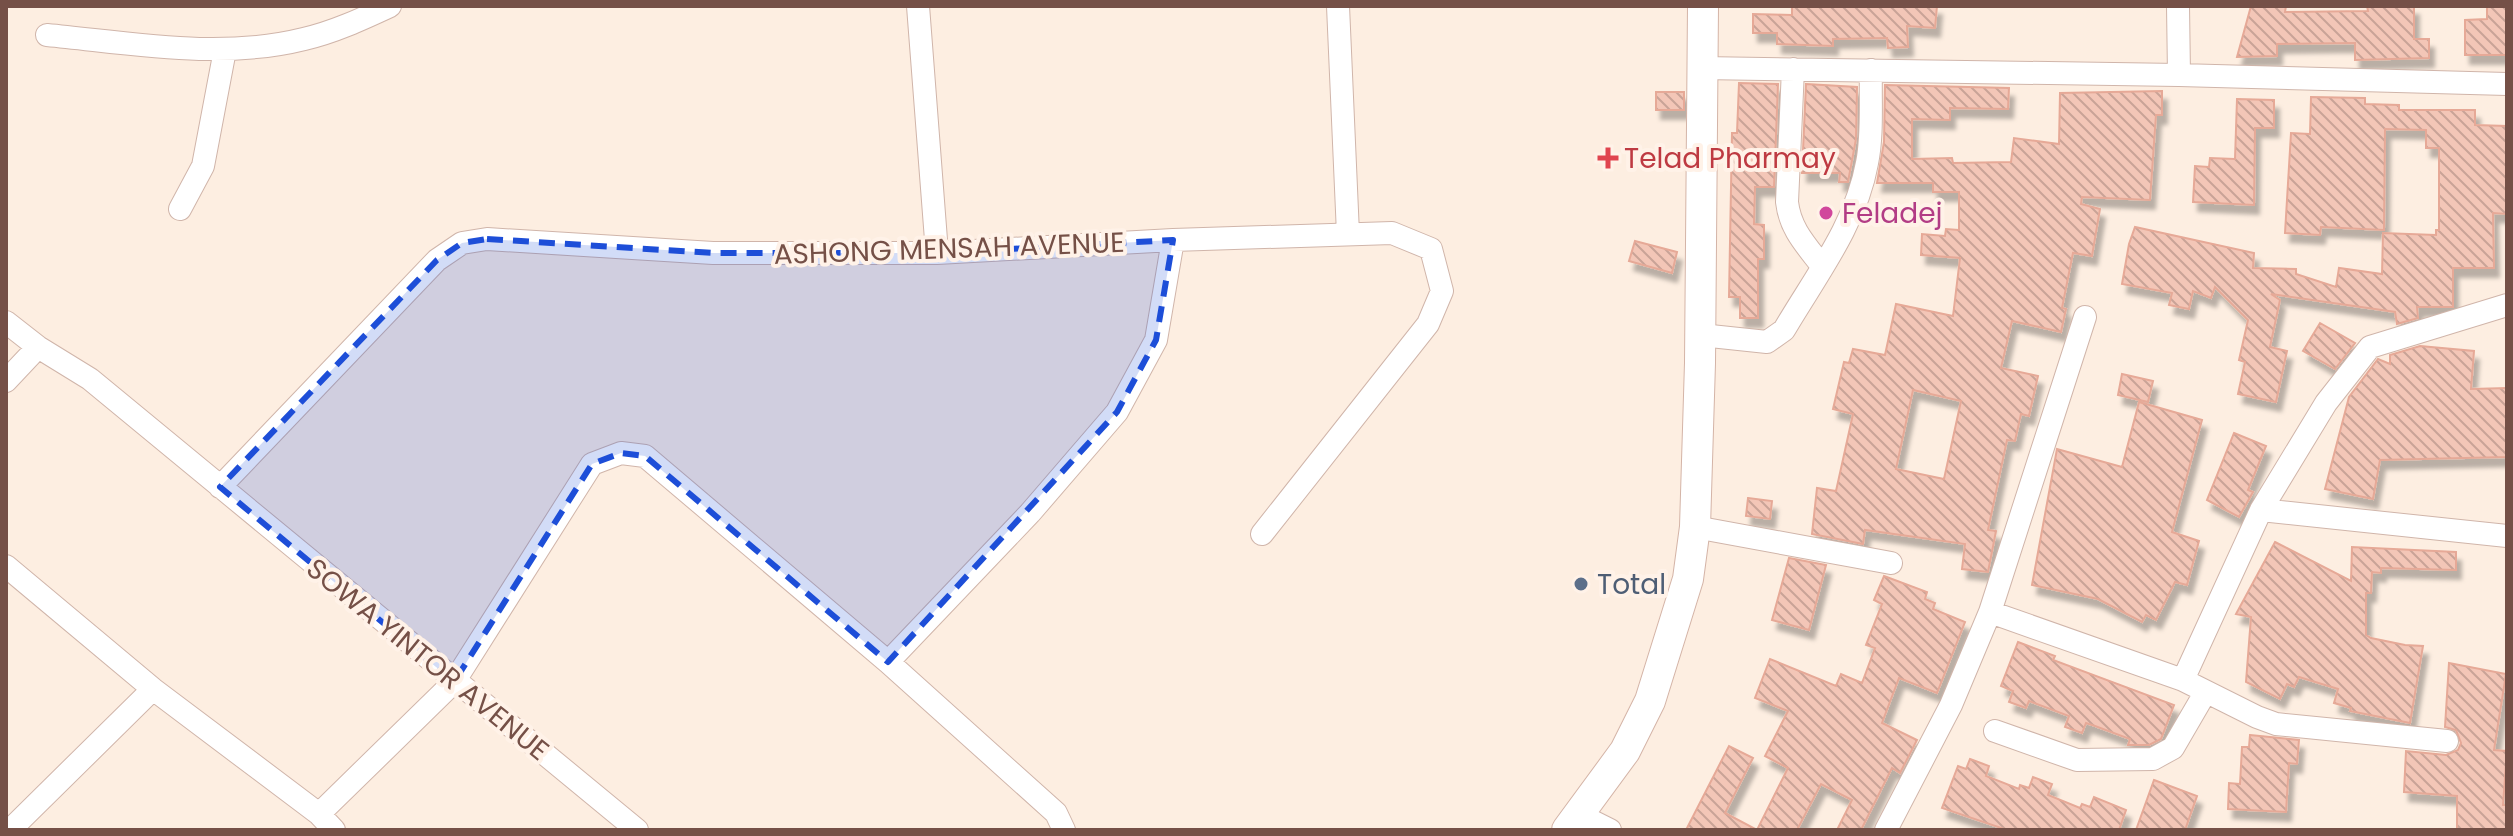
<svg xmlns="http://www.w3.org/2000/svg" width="2513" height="836" font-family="Poppins,sans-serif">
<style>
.building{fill:url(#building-back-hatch);stroke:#e6a997;stroke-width:2;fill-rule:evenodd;filter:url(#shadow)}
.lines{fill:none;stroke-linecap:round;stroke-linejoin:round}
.street-casing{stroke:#d0b5aa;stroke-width:24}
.secondary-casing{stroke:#d4b4a7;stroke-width:32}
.street{stroke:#fff;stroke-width:22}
.secondary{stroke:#fff;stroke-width:30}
.marked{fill:#1d4ed8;fill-opacity:0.2;stroke:#1d4ed8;stroke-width:6;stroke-dasharray:16 10;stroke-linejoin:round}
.health-dot{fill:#e0444e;stroke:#fff2e8;stroke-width:3}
.hotel-dot{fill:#d1479c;stroke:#fff2e8;stroke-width:3}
.service-dot{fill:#5c6f8a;stroke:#fff2e8;stroke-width:3}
.labels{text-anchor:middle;stroke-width:8;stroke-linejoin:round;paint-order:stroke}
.health-label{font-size:28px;fill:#be3a42;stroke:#fff2e8;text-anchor:start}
.hotel-label{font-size:28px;fill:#b23c85;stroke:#fff2e8;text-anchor:start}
.street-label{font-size:28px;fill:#755047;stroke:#fff2e8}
.service-label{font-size:28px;fill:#4e5e75;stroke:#fff2e8;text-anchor:start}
</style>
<defs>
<pattern id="building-back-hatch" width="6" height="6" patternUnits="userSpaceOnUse" patternTransform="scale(2)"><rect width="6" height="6" fill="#f3c6b7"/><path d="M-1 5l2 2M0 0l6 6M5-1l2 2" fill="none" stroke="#c9a397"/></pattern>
<filter id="shadow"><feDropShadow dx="5" dy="9" stdDeviation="2" flood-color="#0004"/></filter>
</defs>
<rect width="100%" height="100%" fill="#fdeee1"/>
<path class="building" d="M1792 6H1937L1935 28 1907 26 1908 47 1888 48 1887 38 1833 39V46L1777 44V33H1753V14L1792 15Z
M2251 6H2286L2285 12 2368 11 2367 6H2414V39H2429V58L2355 60V43L2277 44V56L2237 57Z
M2487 6H2507V55H2465V20L2487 19Z
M1739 83 1778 84 1774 187H1755L1754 224 1764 225V259H1758V318H1740V297H1729L1732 133H1737Z
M1806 84 1857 87 1856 139 1848 182H1839L1840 173H1802Z
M1885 85 2009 88 2008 109 1950 108V120L1912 119V159L1952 158 1953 163 2011 162 2014 138 2059 144 2060 93 2162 91V115H2156L2150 200 2082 197 2081 204 2100 209 2092 256 2073 253 2062 308 2066 309 2061 332 2012 321 2001 368 2038 376 2029 416 2021 414 2015 441 2007 440 1988 530 1996 531 1988 572 1962 569 1965 544 1865 530 1863 544 1812 534 1817 488 1836 491 1853 414 1833 409 1844 362 1849 363 1853 349 1885 355 1896 304 1953 316 1960 258 1921 255 1922 234 1945 236 1946 229 1959 230V192H1933V183H1877L1884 142ZM1913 390 1961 401 1944 479 1896 469Z
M1656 92H1684V110H1656Z
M2311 97 2365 98V104L2399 105V110H2475V125L2507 126V214L2493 213 2494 268H2453V307H2417L2418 318 2397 324 2395 312 2271 294 2280 300 2270 347 2287 351 2276 402 2238 394 2245 362 2239 360 2248 320 2215 287 2211 298 2193 291 2189 309 2169 305 2172 293 2122 284 2129 244 2135 227 2254 253 2253 268 2296 269V274L2336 287 2339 268 2382 274 2383 233 2436 235V230H2439V148H2426V130L2385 129 2384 230 2321 227 2320 235 2285 233 2291 133 2310 134Z
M2237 99 2274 100V128H2255L2254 205 2193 202 2195 166 2209 167 2210 158 2235 159Z
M1635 241 1677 252 1672 273 1629 261Z
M2320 323 2355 343 2335 369 2303 351Z
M2420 346 2474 351 2471 389 2507 388V457L2380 460 2373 499 2325 489 2349 397 2378 359 2390 364V355Z
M2122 374 2153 381 2148 402 2118 395Z
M2139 402 2202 420 2172 532 2199 541 2187 585 2175 582 2156 620 2146 615 2142 622 2098 599 2032 585 2057 449 2122 467Z
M2234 433 2266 446 2248 490 2253 492 2239 517 2207 500Z
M1748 498 1772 501 1770 519 1746 516Z
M2275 542 2351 581 2352 547 2456 552V570L2381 568V573L2372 572 2371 593H2366V635L2371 638 2405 645 2423 646 2410 723 2350 711 2351 708 2334 703 2338 689 2299 677 2294 687 2287 684 2280 699 2246 682 2251 617 2236 614Z
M1789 558 1826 565 1809 630 1772 620Z
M1884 576 1927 592 1925 599 1935 603 1933 609 1965 622 1937 693 1899 678 1882 723 1917 740 1900 773 1892 768 1861 830H1837L1852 800 1821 784 1797 830H1686L1729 746 1753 758 1725 813 1757 830 1788 768 1765 756 1788 711 1755 698 1770 659 1836 686 1841 674 1862 683 1875 648 1866 645 1882 604 1874 600Z
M2018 642 2055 656 2053 660 2174 705 2161 739 2149 745H2128L2130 739 2095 726 2086 723 2082 733 2065 727 2069 716 2029 701 2026 708 2009 702 2013 691 2001 686Z
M2449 663 2506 674 2494 750 2507 751 2503 805H2507V830H2457V796L2404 792 2406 751 2446 755 2458 750 2461 743 2456 730 2445 727Z
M2250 735 2299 740 2297 764 2289 763 2286 812 2228 809 2229 783 2240 784 2242 747H2249Z
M1970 759 1989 766 1986 776 2019 789 2020 785 2029 788 2033 777 2052 784 2048 795 2080 808 2082 804 2090 807 2094 797 2126 810 2119 830H2007L1942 808 1958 766 1966 769Z
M2154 780 2197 796 2185 830H2136Z"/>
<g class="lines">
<g class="street-casing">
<path id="street" d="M918 6 937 253
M1338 6 1348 234
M2178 6 2179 75
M47 35C131 43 220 60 304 39 334 32 362 19 390 6
M1701 68 2179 75 2507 84
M1793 69 1787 202C1790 229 1806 245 1822 266
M180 209 203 166 225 50
M6 322 38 347 90 379 637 830
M1701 335 1767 342 1784 330C1815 277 1856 225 1867 163 1873 134 1870 100 1871 70
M6 381 38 347
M220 487 437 260 462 243 487 239 713 253H937L1173 240 1392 233 1431 249 1442 291 1428 324 1262 534
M2261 510 2507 536
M1695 527 1891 563
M6 566 153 689 319 814 334 830
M1990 612 2183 680 2257 717 2276 724 2447 741
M888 662 1030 513 1117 412 1156 340 1173 240
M2183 680 2261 510 2326 403 2370 347 2507 305
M1995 731 2077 760 2153 759 2173 748 2205 693
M319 814 454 682 592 464 621 453 645 456 888 662 1056 813 1064 830
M1578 814 1610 830
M10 830 153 689
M1886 830 1951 705 1990 612 2085 317"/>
</g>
<g class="secondary-casing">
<path id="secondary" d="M1567 830 1625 751 1650 701 1688 579 1695 527 1700 363 1703 6"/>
</g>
<use href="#street" class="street"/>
<use href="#secondary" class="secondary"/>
</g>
<path class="marked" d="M487 239 713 253H937L1173 240 1156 340 1117 412 888 662 645 456 621 453 592 464 454 682 220 487 437 260 462 243Z"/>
<path class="health-dot" d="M1604 146h8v8h8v8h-8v8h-8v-8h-8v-8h8z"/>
<circle class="hotel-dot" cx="1826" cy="213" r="8"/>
<circle class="service-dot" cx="1581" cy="584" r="8"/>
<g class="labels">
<g class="health-label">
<text x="1624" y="168">Telad Pharmay</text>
</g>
<g class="hotel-label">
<text x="1842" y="223">Feladej</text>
</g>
<g class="street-label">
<text transform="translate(949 248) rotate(-2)" y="10">ASHONG MENSAH AVENUE</text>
<text transform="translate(428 659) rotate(39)" y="10">SOWA YINTOR AVENUE</text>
</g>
<g class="service-label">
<text x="1597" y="594">Total</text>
</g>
</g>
<rect width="2513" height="836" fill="none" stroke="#755047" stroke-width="16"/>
</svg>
